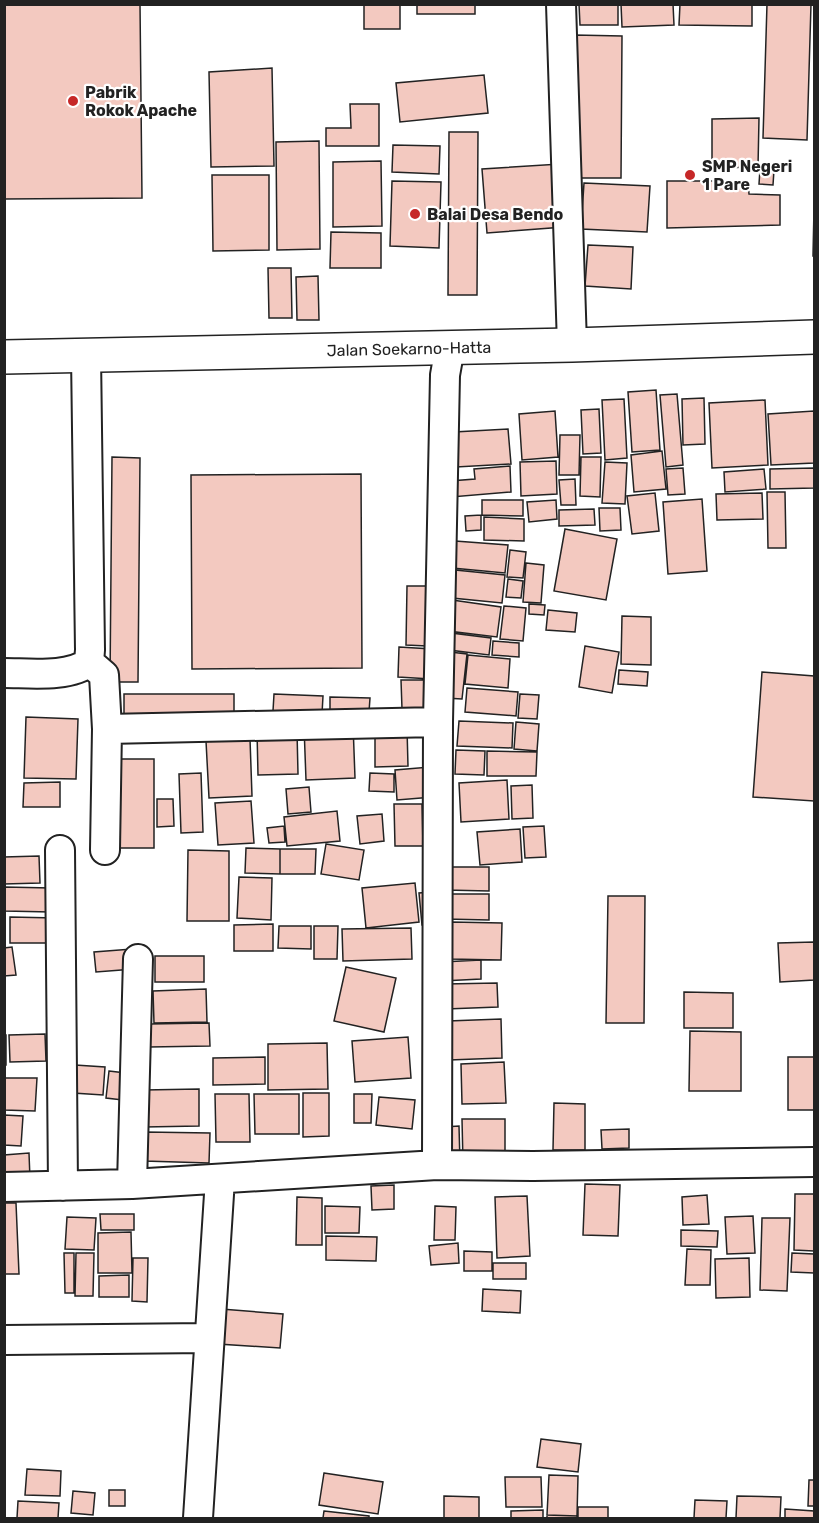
<svg xmlns="http://www.w3.org/2000/svg" width="819" height="1523" font-family="Rubik,sans-serif">
<style>
.building{fill:#f3c9c0;stroke:#222;stroke-width:1.5}
.lines{fill:none;stroke-linecap:round;stroke-linejoin:round}
.minor-casing{stroke:#222;stroke-width:32}
.major-casing{stroke:#222;stroke-width:36}
.minor{stroke:#fff;stroke-width:28}
.major{stroke:#fff;stroke-width:33}
.poi-dot{fill:#c62828;stroke:#fff;stroke-width:2}
.labels{text-anchor:middle;stroke-width:4.5;stroke-linejoin:round;paint-order:stroke}
.poi-label{font-size:16px;font-weight:bold;fill:#222;stroke:#fff;text-anchor:start}
.street-label{font-size:16px;fill:#222;stroke:#fff}
</style>
<rect width="100%" height="100%" fill="#fff"/>
<path class="building" d="M4 4H140L142 198 4 199Z
M364 4H400V29H364Z
M417 4H475V14H417Z
M579 4H618V25H580Z
M621 4H673L674 25 622 27Z
M680 4H752V26L679 25Z
M767 4H811L807 140 763 138Z
M574 35 622 36 621 178H573Z
M272 68 274 166 211 167 209 72Z
M484 75 488 113 400 122 396 83Z
M350 104H379V146H326V128H351Z
M759 118 758 167 712 168V119Z
M449 132H478L477 295H448Z
M319 141 320 249 277 250 276 142Z
M393 145 440 146 439 174 392 172Z
M381 161 382 226 333 227V162Z
M560 164 564 227 487 233 482 169Z
M760 169 774 170 773 185 759 184Z
M212 175H269V250L213 251Z
M392 181 441 182 439 248 390 246Z
M667 181H748L749 194 780 195V225L667 228Z
M584 183 650 186 647 232 581 229Z
M814 209V256H813Z
M331 232 381 233V268H330Z
M588 245 633 247 631 289 585 286Z
M268 268H291L292 318H269Z
M318 276 319 320H297L296 277Z
M656 390 660 450 632 452 628 392Z
M677 394 683 465 666 467 660 395Z
M704 398 705 444 683 445 682 399Z
M624 399 627 458 605 460 602 400Z
M765 400 768 465 712 468 709 403Z
M599 409 601 453 583 454 581 410Z
M555 411 558 457 522 460 519 414Z
M814 411V463L771 465 768 414Z
M508 429 511 464 456 467 454 432Z
M560 435H580L579 475H559Z
M662 451 666 489 634 492 631 455Z
M112 457 140 458 138 682H110Z
M581 457H601L600 497 580 496Z
M556 461 557 494 521 496 520 462Z
M605 462 627 463 625 504 602 503Z
M510 466 511 492 451 497 450 481 475 479 474 469Z
M683 468 685 494 668 495 666 469Z
M814 468V488L770 489V469Z
M764 469 766 489 725 492 724 472Z
M361 474 362 668 192 669 191 475Z
M575 479 576 505H561L559 480Z
M767 492H785L786 548H768Z
M655 493 659 531 632 534 627 496Z
M762 493 763 519 717 520 716 494Z
M702 499 707 571 668 574 663 502Z
M482 500H523V516L482 515Z
M556 500 557 519 529 522 527 502Z
M599 508H620L621 530 600 531Z
M594 509 595 525 559 526V510Z
M481 515V530L466 531 465 516Z
M484 517 524 519V541L484 540Z
M565 529 617 539 606 600 554 591Z
M455 541 508 545 505 573 452 568Z
M510 550 526 552 523 578 507 577Z
M526 563 544 565 541 603 523 602Z
M455 570 505 575 502 603 452 598Z
M508 579 523 581 521 598 506 597Z
M407 586H429L427 646 406 645Z
M452 600 501 607 497 637 448 631Z
M529 604 545 605 544 615 529 614Z
M504 606 526 608 523 641 500 639Z
M548 610 577 613 575 632 546 630Z
M622 616 651 617V665L621 664Z
M451 633 491 638 489 655 449 650Z
M493 641 519 643V657L492 655Z
M585 646 619 652 612 693 579 687Z
M399 647 432 649 431 679 398 677Z
M450 652 467 654 462 699 445 698Z
M468 655 510 659 508 688 465 684Z
M619 670 648 672 647 686 618 684Z
M762 672 814 676V801L753 797Z
M401 680H431V708L402 709Z
M467 688 518 692 516 716 465 712Z
M124 694H234V716H124Z
M274 694 323 696 322 714 273 711Z
M520 694 539 695 537 719 518 718Z
M330 697 370 698 369 712 330 711Z
M26 717 78 719 76 779 24 778Z
M459 721 513 723 512 748 457 746Z
M516 722 539 724 537 751 514 749Z
M353 724 355 778 306 780 304 726Z
M407 728 408 766 375 767V729Z
M257 731H297L298 774 258 775Z
M250 739 252 796 209 798 206 741Z
M456 750 485 751 484 775 455 774Z
M487 751 537 752 536 776H487Z
M119 759H154V848H118Z
M430 767 433 797 397 800 395 770Z
M201 773 203 832 181 833 179 774Z
M370 773 394 774V792L369 791Z
M507 780 509 819 461 822 459 783Z
M60 782V807H23L24 783Z
M532 785 533 818 512 819 511 786Z
M309 787 311 812 288 814 286 789Z
M157 799H173L174 826 157 827Z
M251 801 254 843 218 845 215 803Z
M394 804H422L423 846H395Z
M337 811 340 841 287 846 284 817Z
M382 814 384 841 360 844 357 816Z
M284 826 285 842 269 843 267 828Z
M544 826 546 857 525 858 523 827Z
M520 829 522 862 480 865 477 832Z
M326 844 364 850 359 880 321 874Z
M246 848 280 849V874L245 873Z
M280 849H316L315 874H280Z
M188 850 229 851V921H187Z
M39 856 40 883 4 884V857Z
M446 867H489V891L445 890Z
M239 877 272 878 271 920 237 918Z
M415 883 419 922 366 928 362 888Z
M4 887 51 888V912L4 911Z
M431 892 434 924 422 925 419 893Z
M446 894H489V920L445 919Z
M608 896H645L644 1023H606Z
M10 917 56 918V943H10Z
M451 922 502 923 501 960 449 959Z
M273 924V951H234V925Z
M279 926H311V949L278 948Z
M314 926H338L337 959H314Z
M411 928 412 959 343 961 342 929Z
M814 942V980L780 982 778 943Z
M12 947 16 975 4 976V948Z
M132 949 134 969 96 972 94 952Z
M155 956H204V982H155Z
M481 960V979L442 981V962Z
M346 967 396 978 384 1032 334 1021Z
M497 983 498 1007 446 1009 445 984Z
M206 989 207 1022 154 1023 153 991Z
M684 992 733 993V1028H684Z
M501 1019 502 1058 449 1060 448 1021Z
M209 1023 210 1046 149 1047V1024Z
M690 1031 741 1032V1091H689Z
M45 1034 46 1061 10 1062 9 1035Z
M4 1035H6V1065H4Z
M408 1037 411 1078 355 1082 352 1041Z
M327 1043 328 1089 268 1090V1044Z
M265 1057V1084L213 1085V1058Z
M788 1057H814V1110H788Z
M504 1062 506 1103 462 1104 461 1064Z
M75 1065 105 1067 103 1095 73 1093Z
M109 1071 134 1074 131 1101 106 1098Z
M4 1078H37L35 1111 4 1110Z
M199 1089V1126L144 1127V1090Z
M303 1093H329V1136L303 1137Z
M215 1094H249L250 1142H216Z
M254 1094H299V1134H255Z
M354 1094H372L371 1123H354Z
M379 1097 415 1100 412 1129 376 1125Z
M554 1103 585 1104V1150H553Z
M4 1115 23 1116 21 1146 4 1145Z
M462 1119H505V1163H463Z
M459 1126 460 1163 445 1164 444 1127Z
M629 1129V1148L602 1149 601 1130Z
M145 1132 210 1133 209 1163 144 1161Z
M29 1153 30 1179 4 1181V1155Z
M585 1184 620 1185 618 1236 583 1235Z
M394 1185V1209L372 1210 371 1186Z
M795 1194H814V1251L794 1250Z
M707 1195 709 1224 683 1225 682 1197Z
M527 1196 530 1256 497 1258 495 1197Z
M297 1197 322 1198V1245H296Z
M4 1203H16L19 1274H4Z
M325 1206 360 1207 359 1233H325Z
M435 1206 456 1207 455 1240H434Z
M100 1214H134V1230H101Z
M753 1216 755 1253 727 1254 725 1217Z
M67 1217 96 1218 94 1250 65 1249Z
M762 1218H790L787 1291 760 1290Z
M681 1230 718 1231 717 1247 681 1246Z
M131 1232 132 1273H98V1233Z
M326 1236 377 1237 376 1261 326 1260Z
M458 1243 459 1263 431 1265 429 1246Z
M687 1249 711 1250 710 1285H685Z
M464 1251 492 1252V1271H464Z
M64 1253H74V1293H65Z
M76 1253H94L93 1296H75Z
M792 1253 814 1254V1273L791 1272Z
M133 1258H148L147 1302 132 1301Z
M749 1258 750 1297 716 1298 715 1259Z
M493 1263H526V1279H493Z
M129 1275V1297H99V1276Z
M483 1289 521 1291 520 1313 482 1311Z
M221 1309 283 1314 280 1348 218 1344Z
M541 1439 581 1444 578 1472 537 1467Z
M27 1469 61 1471 60 1496 25 1495Z
M324 1473 383 1482 378 1514 319 1505Z
M549 1475 578 1476 577 1516 547 1515Z
M505 1477H541L542 1507H506Z
M809 1480H814V1506H808Z
M109 1490H125V1506H109Z
M73 1491 95 1493 93 1515 71 1513Z
M444 1496 479 1497V1518H444Z
M737 1496 781 1497 780 1518H736Z
M695 1500 727 1501 726 1518H694Z
M18 1501 59 1503 58 1518H17Z
M578 1507H608V1518H578Z
M785 1509 814 1511V1518H785Z
M543 1510V1518H511V1511Z
M324 1511 369 1516V1518H323Z
M547 1515 577 1516V1518H547Z"/>
<g class="lines">
<g class="minor-casing">
<path id="minor" d="M561 4 572 345
M89 662 104 675 107 729 438 722
M4 673C29 673 70 678 89 662L90 650 86 355
M60 850 63 1186
M105 850 107 729
M437 1165 438 722 445 375 450 347
M132 1184 138 959
M4 1187 132 1184 437 1165 533 1166 814 1162
M4 1340 208 1338
M198 1518 220 1179"/>
</g>
<g class="major-casing">
<g id="major">
<path id="s1" d="M4 357 572 345 814 337"/>
</g>
</g>
<use href="#minor" class="minor"/>
<use href="#major" class="major"/>
</g>
<g class="poi-dot">
<circle cx="73" cy="101" r="6"/>
<circle cx="690" cy="175" r="6"/>
<circle cx="415" cy="214" r="6"/>
</g>
<g class="labels">
<g class="poi-label">
<text x="85" y="98">Pabrik<tspan x="85" dy="18">Rokok Apache</tspan></text>
<text x="702" y="172">SMP Negeri<tspan x="702" dy="18">1 Pare</tspan></text>
<text x="427" y="220">Balai Desa Bendo</text>
</g>
<g class="street-label">
<text dy="6" stroke="none"><textPath href="#s1" startOffset="405">Jalan Soekarno-Hatta</textPath></text>
</g>
</g>
<rect width="819" height="1523" fill="none" stroke="#222222" stroke-width="12"/>
</svg>
